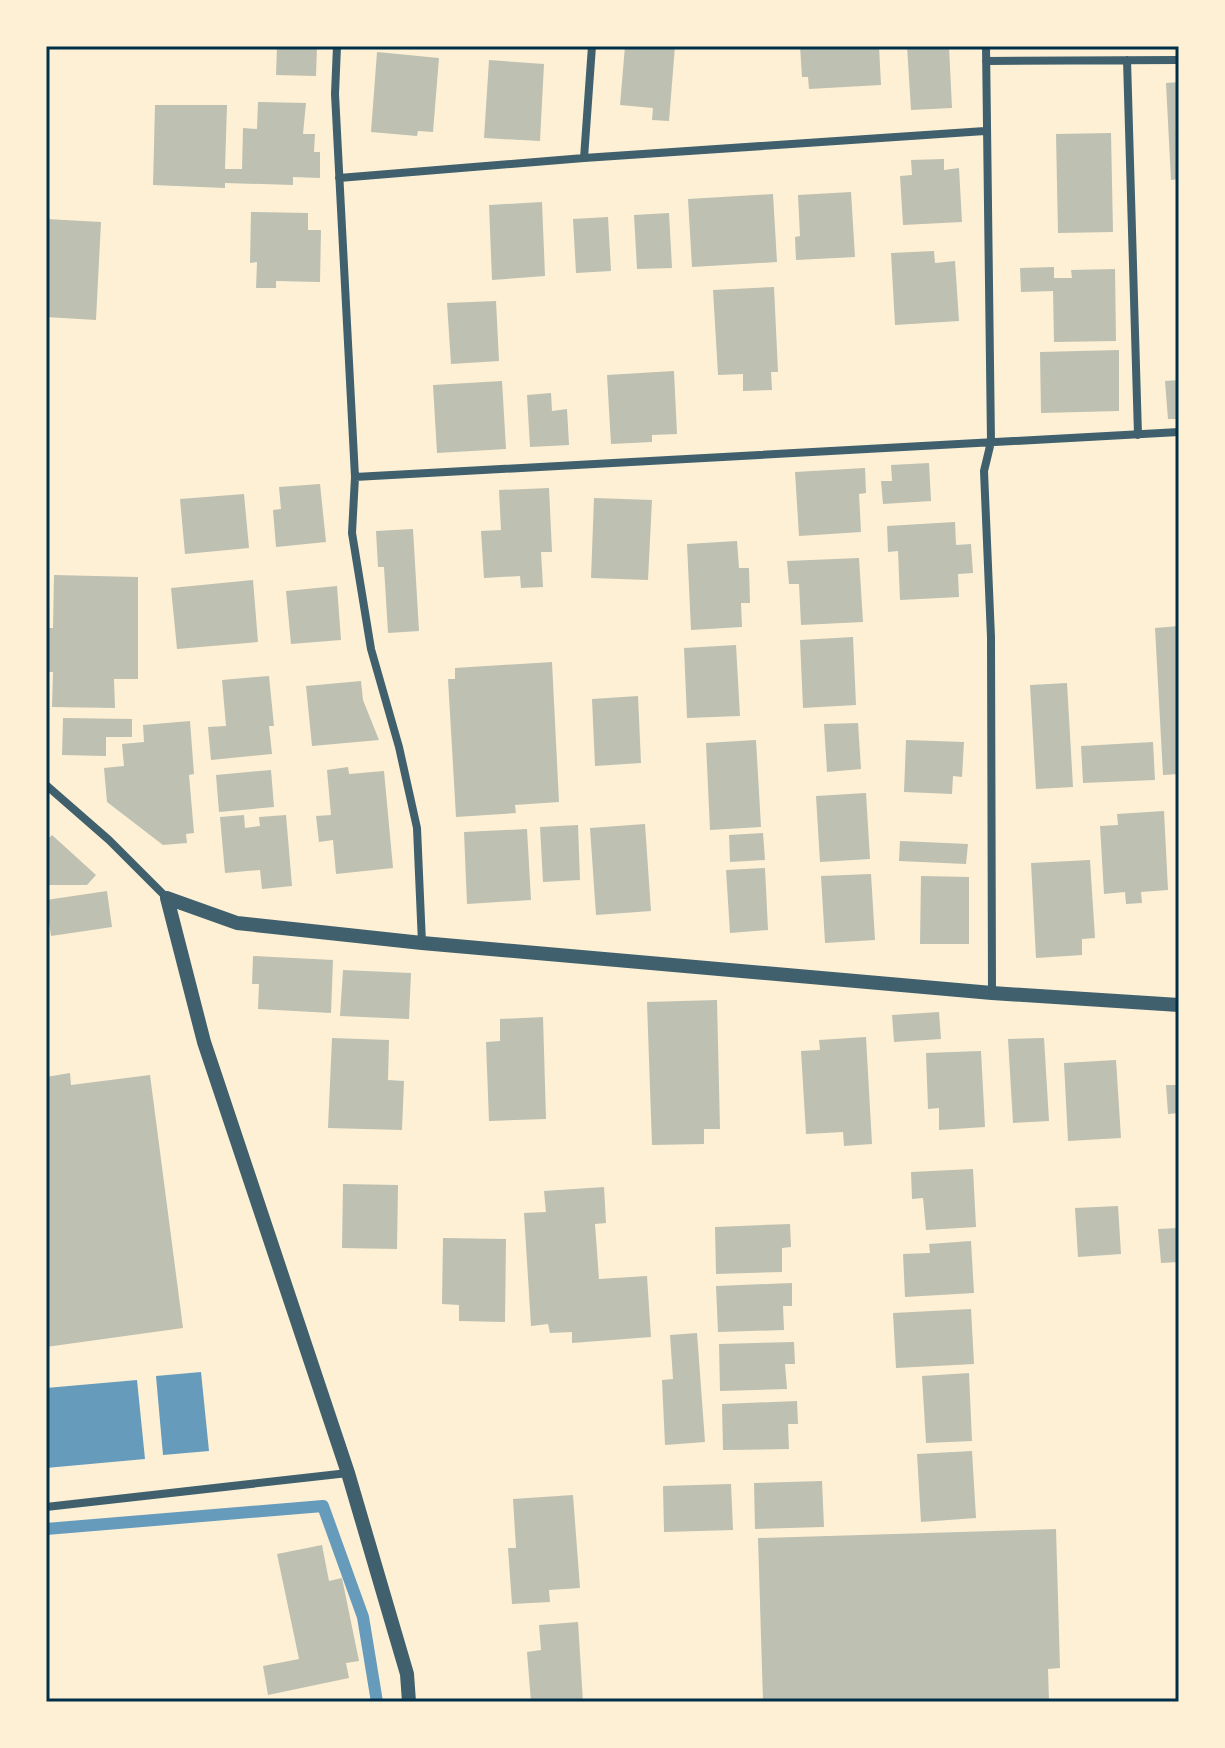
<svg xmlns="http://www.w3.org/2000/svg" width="1225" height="1748" font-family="Signika,sans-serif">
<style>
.water{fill:#669bbc}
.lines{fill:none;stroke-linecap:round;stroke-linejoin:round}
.stream{stroke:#669bbc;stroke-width:12}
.building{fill:#bec0b2}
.minor{stroke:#3f606c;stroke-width:8}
.tertiary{stroke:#3f606c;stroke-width:14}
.neatline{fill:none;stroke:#003049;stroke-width:3}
</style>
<rect width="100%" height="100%" fill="#fdf0d5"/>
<path class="water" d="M201 1372 209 1451 163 1455 156 1376Z
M137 1380 145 1459 46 1468V1388Z"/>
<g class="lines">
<path class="stream" d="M46 1529 323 1506 363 1617 377 1702"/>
</g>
<path class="building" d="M277 46H317L316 76 276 75Z
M625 46H675L669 121 652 120 653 108 620 105Z
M800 46H879L881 85 809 89 808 77H802Z
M907 46H949L952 108 911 110Z
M377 52 439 58 433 132 418 131 417 136 371 132Z
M489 60 544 64 540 141 484 138Z
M1179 82V179L1171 180 1166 83Z
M258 102 306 103 303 134H315L314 152H320V178L293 177V185L225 183V188L153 185 155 105H227L225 169H242L243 128 257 129Z
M1111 133 1113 232 1058 233 1056 134Z
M944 159V170L959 168 962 222 903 225 900 176 912 175 911 160Z
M851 192 855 257 796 260 795 237 800 236 798 195Z
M773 194 777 262 692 267 688 199Z
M542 202 545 276 492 280 489 205Z
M251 212 308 213V230H321L320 282 276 281V288H256L257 262 250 263Z
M669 213 672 268 637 269 634 215Z
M608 217 611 271 576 273 573 219Z
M46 219 101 222 96 320 46 317Z
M934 251 935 263 955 261 959 321 895 325 891 253Z
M1054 267V278H1072L1071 270 1115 269 1116 341 1054 342 1053 291 1021 292 1020 268Z
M774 287 778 372H771L772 390 743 391V374L718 375 713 290Z
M496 301 499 361 451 364 447 303Z
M1119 350V411L1041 413 1040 352Z
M674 371 677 434 652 435V442L611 444 607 375Z
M1179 380V419H1168L1165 381Z
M502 381 506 449 437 453 433 385Z
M551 393 552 411 567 409 569 445 530 447 527 395Z
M929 463 931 501 883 504 881 481H892L891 465Z
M865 468 866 493 859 494 861 532 799 536 795 472Z
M320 484 326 542 276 547 273 510 281 509 279 487Z
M549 488 552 552H541L543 587 521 588 520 576 484 578 481 531 501 530 499 490Z
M244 494 249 548 185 554 180 499Z
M594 498 652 500 648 580 591 578Z
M955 522 956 545 971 544 973 573 958 574 959 597 900 600 898 551 888 552 887 526Z
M413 529 419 631 388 633 384 567H378L376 531Z
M737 541 739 568H749L750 603H741L742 627 691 630 687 544Z
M859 558 863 622 801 625 799 584H789L787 561Z
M54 575 138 577V679H114L115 708 52 707 53 672H46V628H53Z
M253 580 258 642 177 649 171 588Z
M337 586 341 640 291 644 286 591Z
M1179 626V774L1163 775 1155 628Z
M853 637 856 705 803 708 800 640Z
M736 645 740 716 687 718 684 648Z
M552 662 559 802 515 805 516 813 456 817 448 679H455V668Z
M269 676 274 726H269L272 754 211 760 208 727 226 726 222 680Z
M361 681 363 700 379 740 312 746 306 686Z
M1067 683 1073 787 1036 789 1030 685Z
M638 696 641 763 595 766 592 699Z
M63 718 132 719V737H106V756L62 755Z
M190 721 194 774 189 775 194 833 186 834 187 843 163 845 107 802 104 768 124 766 122 744 144 742 143 725Z
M858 723 861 769 827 772 824 724Z
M756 740 761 827 710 830 706 743Z
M906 740 964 742 962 777 953 776 952 794 904 792Z
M1153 742 1155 780 1083 783 1081 746Z
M348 767 349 774 384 771 393 868 336 874 333 840 319 842 316 816 331 815 327 770Z
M271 770 274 807 219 812 216 775Z
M866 793 870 859 820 862 816 796Z
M1164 811 1168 890 1141 892 1142 903 1126 904 1125 892 1104 894 1100 826 1118 825 1117 814Z
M244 815 245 828 260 826 259 817 286 815 292 886 262 889 260 870 225 873 220 817Z
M645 824 651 911 596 915 590 828Z
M578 825 580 880 543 882 540 827Z
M527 829 531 900 467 904 464 832Z
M763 833 765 860 730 862 729 835Z
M52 835 96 875 87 885H46V841Z
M900 841 968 844 966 864 899 861Z
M1090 860 1095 938 1082 939V955L1036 958 1031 863Z
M765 868 768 930 730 933 726 870Z
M871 874 875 940 825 943 821 876Z
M921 876 969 877V944H920Z
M107 891 112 927 51 936 46 900Z
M253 956 333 960 331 1013 258 1009 259 984H252Z
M343 970 411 973 409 1019 340 1016Z
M717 1000 720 1129H704V1144L652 1145 647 1002Z
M939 1012 941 1039 894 1042 892 1015Z
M543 1017 546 1119 489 1121 486 1042 500 1041V1019Z
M866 1037 872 1144 844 1146 843 1132 806 1134 801 1051 820 1050 819 1040Z
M332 1038 389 1040 388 1080 404 1081 402 1130 328 1128Z
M1044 1038 1049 1121 1013 1123 1008 1039Z
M981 1051 985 1127 939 1130V1108L928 1109 926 1053Z
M1116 1060 1121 1138 1068 1141 1064 1063Z
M70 1073 71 1085 150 1075 183 1328 46 1347V1077Z
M1166 1085H1179V1113L1168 1114Z
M973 1169 976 1227 926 1230 923 1198 912 1199 911 1172Z
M343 1184 398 1185 397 1249 342 1248Z
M604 1187 606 1223 595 1224 599 1279 647 1276 651 1337 572 1343V1332L550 1333 548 1324 531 1326 524 1213 546 1212 544 1191Z
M1118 1206 1121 1254 1078 1257 1075 1208Z
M790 1224 791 1247 782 1248V1272L716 1274 715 1227Z
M1179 1228V1262L1161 1263 1158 1229Z
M443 1238 506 1239 505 1322 459 1321V1305L442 1304Z
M971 1241 974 1293 905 1297 903 1254 930 1253 929 1244Z
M792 1283V1306H783L784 1330 718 1332 716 1286Z
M971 1309 974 1364 896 1368 893 1313Z
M697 1333 705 1442 665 1445 662 1380 673 1379 670 1335Z
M794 1342 795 1364H785L787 1389 720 1391 719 1344Z
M969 1373 972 1441 926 1443 922 1376Z
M797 1401 798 1424H788L789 1449 723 1450 722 1404Z
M972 1451 976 1518 921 1522 917 1454Z
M822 1481 824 1527 755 1529 754 1483Z
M731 1484 733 1530 664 1532 663 1486Z
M573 1495 580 1588 549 1590 550 1602 512 1604 508 1548H516L513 1499Z
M1056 1529 1060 1668 1048 1669 1049 1702H763L758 1538Z
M322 1545 329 1581 342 1578 359 1661 346 1663 349 1678 268 1695 263 1666 299 1659 277 1554Z
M578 1622 583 1702H531L527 1652 541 1650 539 1625Z"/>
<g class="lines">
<path class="minor" d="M337 46 335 94 355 477 352 533 371 649 399 747 417 828 422 943
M986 46 991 442 984 471 991 637 992 993
M1127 60 1138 435
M986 61 1179 60
M584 158 592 46
M339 178 584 158 985 131
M355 477 1179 432
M46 785 109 840 167 898
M46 1507 348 1473"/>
<path class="tertiary" d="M167 898 237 923 422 943 992 993 1179 1005
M167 898 204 1042 348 1473 407 1674 409 1702"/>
</g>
<rect width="1225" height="1748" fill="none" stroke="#fdf0d5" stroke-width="96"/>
<rect x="48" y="48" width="1129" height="1652" class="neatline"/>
</svg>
